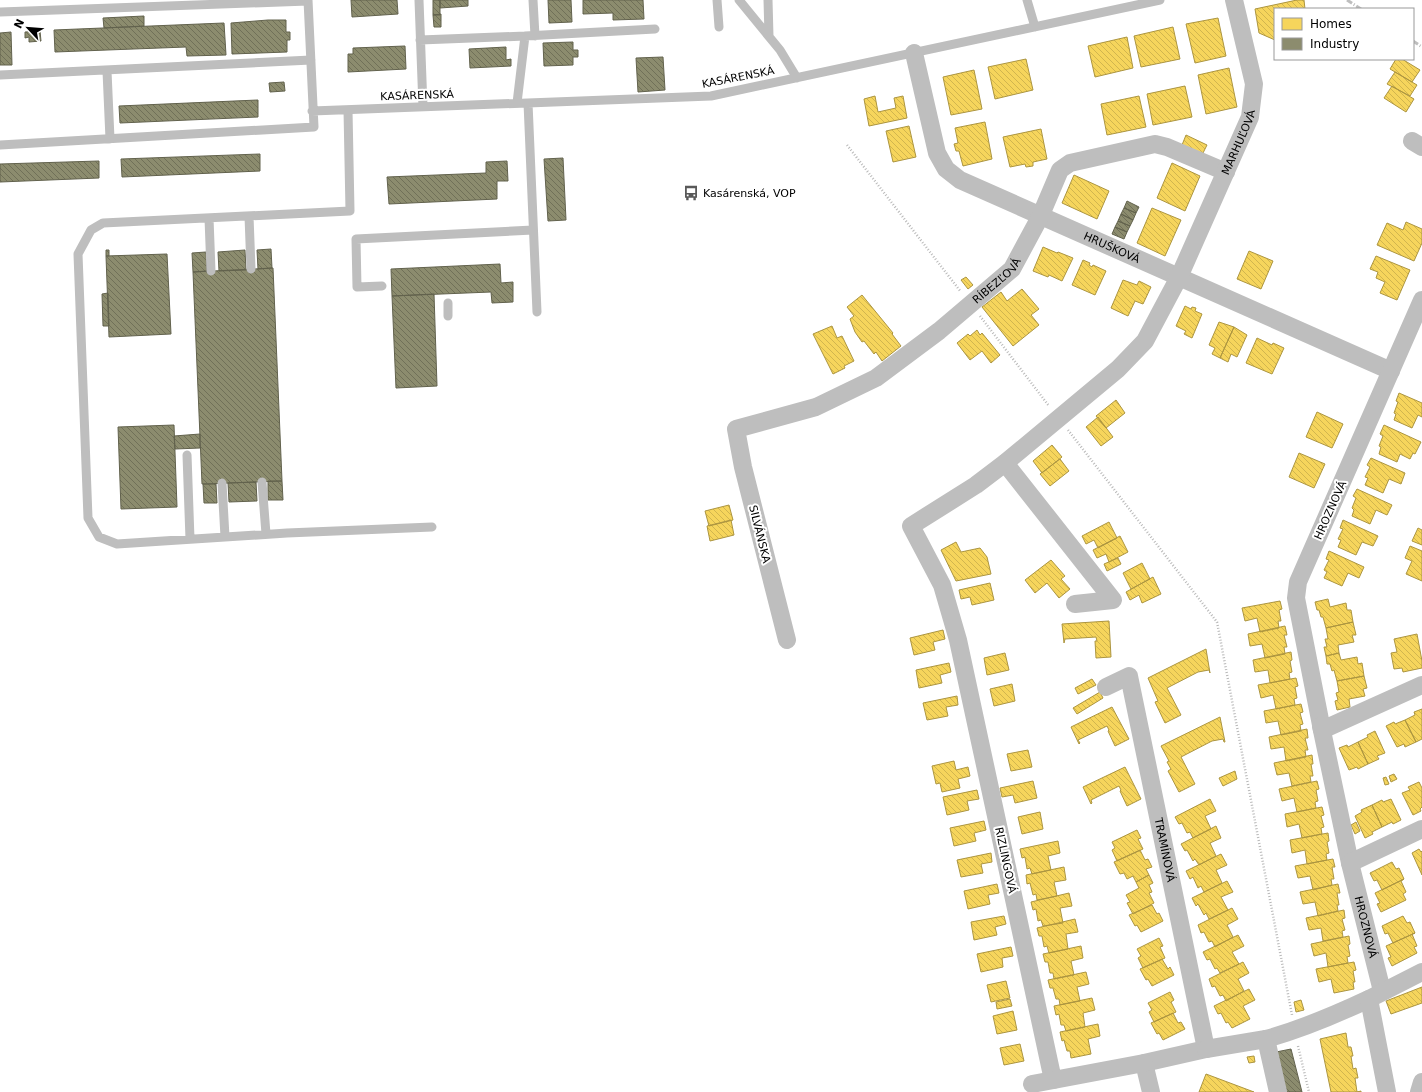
<svg xmlns="http://www.w3.org/2000/svg" width="1422" height="1092" font-family="'DejaVu Sans',sans-serif">
<style>
.homes{fill:url(#homes-back-hatch);stroke:#ac9540}
.industry{fill:url(#industry-back-hatch);stroke:#62624d}
.lines{fill:none;stroke-linecap:round;stroke-linejoin:round}
.path{stroke:#b9b9b9;stroke-width:2.5;stroke-dasharray:1 2;stroke-linecap:butt}
.service{stroke:#bebebe;stroke-width:9}
.minor{stroke:#bebebe;stroke-width:18}
.rail{stroke:#bebebe;stroke-width:3;stroke-dasharray:6 2 1 2;stroke-linecap:butt}
.labels{text-anchor:middle;stroke-width:4;stroke-linejoin:round;paint-order:stroke}
.street-label{font-size:11px;fill:#000;stroke:#fff}
.poi-label{font-size:11px;fill:#000;stroke:#fff;text-anchor:start}
</style>
<defs>
<pattern id="homes-back-hatch" width="6" height="6" patternUnits="userSpaceOnUse"><rect width="6" height="6" fill="#f6d55c"/><path d="M-1 5l2 2M0 0l6 6M5-1l2 2" fill="none" stroke="#d1b54e"/></pattern>
<pattern id="industry-back-hatch" width="6" height="6" patternUnits="userSpaceOnUse"><rect width="6" height="6" fill="#8c8c6e"/><path d="M-1 5l2 2M0 0l6 6M5-1l2 2" fill="none" stroke="#707058"/></pattern>
</defs>
<rect width="100%" height="100%" fill="#fff"/>
<path class="homes" d="M1297 0H1304L1305 9H1275V40L1259 33 1255 9Z
M1218 18 1226 56 1195 63 1186 24Z
M1173 27 1180 59 1141 67 1134 36Z
M1127 37 1133 68 1095 77 1088 46Z
M1026 59 1033 90 995 99 988 67Z
M1396 59H1402L1420 70 1412 82 1390 69Z
M1229 68 1237 107 1206 114 1198 75Z
M974 70 982 109 951 115 943 77Z
M1395 72 1417 85 1410 96 1387 84Z
M1185 86 1192 117 1153 125 1147 94Z
M1392 86 1414 99 1406 112 1384 98Z
M875 96 878 112 896 108 894 98 903 96 907 118 869 126 864 99Z
M1139 96 1146 127 1107 135 1101 104Z
M985 122 992 159 963 166 959 151H956L954 144 958 143 955 128Z
M909 126 916 157 893 162 886 131Z
M1041 129 1047 159 1033 162V166L1026 167 1025 164 1010 167 1003 137Z
M1186 135 1207 145 1202 155 1182 145Z
M1172 163 1200 176 1185 211 1157 198Z
M1074 175 1109 191 1097 219 1062 203Z
M1152 208 1181 220 1165 256 1137 243Z
M1406 222 1422 229V243L1414 261 1377 245 1387 223 1403 230Z
M1043 247 1057 253 1058 252 1073 258 1062 281 1049 275 1048 277 1033 271Z
M1249 251 1273 261 1261 289 1237 279Z
M1376 256 1410 270 1397 300 1380 293 1385 282 1376 278 1378 272 1370 269Z
M1083 260 1090 263 1089 265 1092 267 1093 265 1106 271 1095 295 1072 285Z
M966 277 973 285 968 289 961 280Z
M1123 280 1137 285 1139 281 1151 287 1143 304 1135 301 1128 316 1111 308Z
M1022 289 1039 309 1031 315 1039 325 1013 346 982 307 1001 292 1007 301Z
M862 295 893 333 892 334 901 346 882 361 876 352 874 354 864 341 862 342 855 332 850 319 854 316 847 307Z
M1185 306 1191 309 1192 307 1196 308 1195 311 1202 314 1192 338 1184 334 1186 331 1176 326Z
M1219 322 1234 327 1220 358 1212 354 1215 348 1209 345Z
M832 326 837 338 842 336 854 361 844 366 845 368 833 374 813 334Z
M1234 327 1247 335 1237 357 1231 354 1228 362 1220 358Z
M977 330 980 335 982 333 1000 355 991 363 982 351 970 360 957 343 968 334 970 336Z
M1257 338 1272 345 1273 343 1284 348 1272 374 1246 363Z
M1399 393 1422 403V417L1418 415 1412 428 1394 420 1396 414 1394 413 1398 402 1396 401Z
M1116 400 1125 413 1106 428 1096 416Z
M1317 412 1343 424 1332 448 1306 437Z
M1098 417 1113 437 1101 446 1086 427Z
M1384 425 1421 442 1415 454 1413 453 1410 459 1400 454 1397 462 1379 454 1381 447 1379 446 1383 436 1380 434Z
M1052 445 1062 457 1042 473 1033 461Z
M1299 453 1325 464 1314 488 1289 477Z
M1371 458 1405 473 1401 484 1389 479 1383 493 1365 485 1368 478 1365 477 1370 467 1367 465Z
M1060 459 1069 471 1050 486 1040 474Z
M1357 489 1392 505 1387 515 1376 510 1370 524 1352 516 1354 510 1352 508 1356 498 1353 496Z
M729 505 733 520 709 526 705 511Z
M731 520 734 535 710 541 707 526Z
M1343 520 1378 536 1373 546 1362 542 1356 555 1338 547 1341 540 1338 539 1343 529 1340 528Z
M1109 522 1117 538 1098 548 1094 540 1086 544 1082 536Z
M1418 528 1422 530V545L1412 541Z
M1120 536 1128 552 1109 562 1106 554 1097 558 1093 550Z
M956 542 961 552 980 548 987 557 991 574 956 581 941 550Z
M1410 546 1422 551V581L1406 574 1412 561 1405 558Z
M1329 551 1364 567 1359 578 1348 573 1342 586 1324 578 1327 572 1324 570 1329 560 1326 559Z
M1118 558 1121 564 1107 571 1104 564Z
M1051 560 1065 576 1061 579 1070 589 1059 598 1047 583 1035 593 1025 580Z
M1142 563 1150 579 1131 589 1123 573Z
M1153 577 1161 594 1142 603 1139 595 1130 600 1126 592Z
M990 583 994 600 972 605 970 597 961 599 959 590Z
M1328 599 1330 607 1346 603 1347 610H1351L1353 622 1326 628 1323 617H1321L1319 610H1317L1315 602Z
M1280 601 1282 609 1279 610 1281 621H1278L1279 628 1260 632 1257 618 1245 621 1242 608Z
M1109 621 1111 657 1096 658 1095 641H1097L1096 637 1065 639 1064 643 1062 624Z
M1353 622 1356 635H1352L1354 642 1338 645 1339 653 1326 656 1324 647H1327L1325 639H1328L1326 628Z
M1285 626 1287 635H1284L1287 647H1284L1285 654 1265 658 1262 644 1250 646 1248 634Z
M943 630 945 639 933 642 935 650 914 655 910 638Z
M1417 634 1422 661V668L1403 672 1402 668 1394 669 1391 653 1397 652 1394 639Z
M1206 649 1210 673 1209 670 1198 672 1167 688 1181 715 1165 723 1155 702 1158 701 1148 678Z
M1291 652 1292 660 1290 661 1292 672 1289 673 1290 679 1270 683 1268 670 1255 672 1253 660Z
M1005 653 1009 670 987 675 984 658Z
M1339 653 1341 660 1357 657 1358 664 1362 663 1364 676 1337 681 1334 670 1332 671 1330 664H1327L1326 656Z
M949 663 951 672 940 675 942 683 919 688 916 670Z
M1364 676 1367 688 1363 689 1365 696 1349 699 1350 707 1337 710 1335 701 1338 700 1336 693 1339 692 1337 681Z
M1296 678 1298 686 1295 687 1297 698 1294 699 1295 705 1276 709 1273 695 1261 698 1258 685Z
M1092 679 1096 685 1078 694 1075 688Z
M1012 684 1015 701 994 706 990 689Z
M1100 692 1103 698 1077 714 1073 708Z
M957 696 958 705 946 707 948 716 927 720 923 703Z
M1301 704 1303 712 1300 713 1303 724 1300 725 1301 731 1281 735 1278 721 1266 723 1264 711Z
M1112 707 1129 739 1115 746 1108 731 1109 730 1107 726 1078 740 1080 743 1079 744 1071 727Z
M1422 709V739L1416 742 1405 720 1415 715 1414 712Z
M1220 717 1225 742H1224L1223 739 1212 741 1181 757 1195 784 1179 792 1168 771 1171 769 1167 762 1169 761 1161 746Z
M1405 720 1416 742 1405 747 1404 744 1397 747 1386 726 1394 722 1395 724Z
M1307 729 1308 738H1305L1308 750H1305L1306 757 1286 761 1284 747 1271 749 1269 737Z
M1375 731 1385 753 1377 756 1379 759 1368 764 1358 742 1368 737 1367 735Z
M1358 742 1368 764 1358 769 1357 767 1349 770 1339 748 1347 745 1348 747Z
M1028 750 1032 767 1011 771 1007 754Z
M1312 755 1313 764H1311L1313 776H1310L1311 782 1292 786 1289 773 1277 775 1274 763Z
M954 761 956 770 968 767 970 776 958 779 960 788 942 792 940 783 936 784 932 766Z
M1125 767 1141 799 1127 806 1120 791 1121 790 1119 786 1091 800 1092 803 1091 804 1083 787Z
M1235 771 1237 779 1223 786 1219 778Z
M1394 774 1397 779 1391 782 1389 776Z
M1386 777 1389 784 1385 785 1383 778Z
M1033 781 1037 798 1015 803 1013 795 1002 797 1000 788Z
M1317 781 1319 789 1316 790 1318 801 1315 802 1316 808 1297 812 1294 798 1282 801 1279 789Z
M1419 782 1422 788V807L1420 809 1421 811 1413 815 1402 793 1410 790 1408 787Z
M977 790 979 799 967 801 969 810 947 815 943 797Z
M1210 799 1216 811 1205 816 1211 829 1193 838 1190 832 1187 833 1182 823 1179 824 1175 817Z
M1391 799 1401 820 1393 824 1392 822 1382 827 1372 805 1382 800 1383 802Z
M1372 805 1382 827 1372 832 1373 834 1365 838 1355 816 1362 812 1361 810Z
M1322 807 1324 815 1321 816 1324 827 1321 828 1322 834 1302 838 1299 824 1287 827 1285 814Z
M1040 812 1043 829 1022 834 1018 817Z
M984 821 986 830 974 833 976 841 954 846 950 828Z
M1356 822 1360 831 1355 834 1351 825Z
M1216 826 1221 838 1210 843 1216 856 1199 865 1195 859 1193 861 1187 850 1185 851 1181 844Z
M1137 830 1141 838 1138 839 1143 849 1117 861 1112 850 1115 848 1112 842Z
M1328 833 1329 841 1327 842 1329 853 1326 854 1327 860 1307 864 1305 850 1292 853 1290 840Z
M1058 841 1060 853 1048 856 1051 870 1032 874 1030 868 1027 869 1025 857 1022 858 1020 849Z
M1419 849 1421 852 1422 851V875L1412 853Z
M1140 850 1145 860 1148 859 1152 867 1146 869 1149 875 1136 882 1133 876 1127 879 1124 873 1120 874 1114 862Z
M991 853 992 862 981 864 983 873 961 877 957 860Z
M1221 854 1227 865 1216 870 1222 883 1204 892 1201 886 1198 888 1193 877 1190 879 1186 871Z
M1333 859 1335 867H1332L1334 879H1331L1332 885 1313 890 1310 876 1298 878 1295 866Z
M1392 862 1396 869 1399 868 1404 879 1382 890 1377 880 1374 881 1370 873Z
M1064 867 1066 880 1054 882 1057 896 1037 900 1036 894 1033 895 1030 883 1027 884 1026 875Z
M1149 875 1153 883 1149 885 1152 892 1149 893 1154 903 1133 914 1127 903 1130 902 1126 895 1139 888 1136 882Z
M1404 879 1401 881 1406 892 1403 894 1406 900 1381 912 1377 904 1380 903 1375 893Z
M1227 881 1233 892 1221 897 1228 910 1209 919 1206 913 1204 915 1198 904 1196 906 1192 898Z
M997 884 999 893 988 895 990 904 968 909 964 891Z
M1338 884 1340 893H1337L1339 905H1337L1338 911 1318 916 1315 902 1303 904 1300 892Z
M1069 893 1072 906 1060 908 1063 923 1043 926 1041 920 1038 921 1036 909 1033 910 1031 902Z
M1152 905 1157 914 1159 913 1163 921 1141 932 1137 925 1135 926 1129 915Z
M1232 908 1238 919 1227 925 1233 937 1215 947 1212 941 1209 942 1204 932 1201 933 1198 925Z
M1344 910 1345 918 1342 919 1345 930 1342 931 1343 937 1323 941 1321 928 1309 930 1306 918Z
M1004 916 1006 924 995 927 997 935 974 940 971 922Z
M1403 916 1407 923 1410 922 1415 933 1393 943 1388 933 1385 934 1382 926Z
M1075 919 1078 932 1066 934 1068 949 1049 953 1047 946 1044 947 1042 936H1039L1037 928Z
M1415 933 1412 934 1417 946 1414 947 1417 953 1392 966 1388 958 1391 957 1386 946Z
M1238 935 1244 946 1232 952 1239 964 1220 973 1217 968 1215 969 1210 959 1207 960 1203 952Z
M1349 936 1350 944 1348 945 1350 956 1347 957 1348 963 1328 967 1326 953 1314 956 1311 944Z
M1159 938 1163 946 1160 947 1165 958 1143 968 1138 958 1141 956 1137 949Z
M1081 946 1083 958 1071 961 1074 975 1054 979 1053 973H1050L1048 962H1045L1043 954Z
M1011 947 1013 956 1002 958 1003 967 981 972 977 954Z
M1162 959 1168 969 1170 967 1174 975 1152 986 1148 979 1146 980 1140 969Z
M1243 962 1249 973 1238 979 1244 991 1226 1001 1223 995 1220 996 1215 986 1212 987 1209 979Z
M1354 962 1356 970 1353 971 1355 982H1353L1354 989 1334 993 1331 979 1319 982 1316 969Z
M1086 972 1089 984 1077 987 1080 1001 1060 1005 1059 999H1056L1053 988H1050L1048 980Z
M1006 981 1010 998 991 1002 987 985Z
M1422 987V1003L1391 1014 1386 1001Z
M1249 989 1255 1000 1243 1006 1250 1019 1232 1028 1228 1022 1226 1023 1221 1013 1218 1014 1214 1006Z
M1170 992 1174 1000 1171 1002 1176 1012 1154 1022 1149 1012 1152 1010 1148 1003Z
M1092 998 1095 1010 1083 1013 1085 1027 1066 1031 1064 1025H1061L1059 1014 1056 1015 1054 1006Z
M1010 999 1012 1006 997 1009 996 1002Z
M1301 1000 1304 1010 1296 1012 1294 1002Z
M1013 1011 1017 1030 997 1034 993 1016Z
M1173 1013 1178 1023 1181 1022 1185 1029 1163 1040 1159 1033 1157 1034 1151 1023Z
M1098 1024 1100 1036 1088 1039 1091 1054 1071 1058 1070 1051H1067L1064 1040 1062 1041 1060 1032Z
M1346 1033 1348 1047H1351L1353 1056H1351L1353 1069 1356 1068 1358 1078H1355L1357 1092 1361 1091V1092H1331L1320 1039Z
M1020 1044 1024 1061 1004 1065 1000 1048Z
M1254 1056 1255 1062 1249 1063 1247 1057Z
M1206 1074 1254 1092H1199Z"/>
<path class="industry" d="M351 0H397L398 14 352 17Z
M433 0H440V15H433Z
M440 0H468V6L440 8Z
M548 0H571L572 22 549 23Z
M583 0H643L644 19 613 20V13L583 14Z
M441 14V27H434L433 15Z
M144 16V26L104 28 103 18Z
M268 20H286V32H290V40H287V52L232 54 231 23Z
M224 23 226 55 187 56 186 47 55 52 54 30Z
M40 31 41 41 29 42V37L25 38V32Z
M11 32 12 65H0V33Z
M573 42V50H578V57H573V65L544 66 543 43Z
M405 46 406 69 348 72V54H353V48Z
M506 47V60L511 59V66L470 68 469 49Z
M663 57 665 90 638 92 636 58Z
M284 82 285 91 270 92 269 83Z
M258 100V117L120 123 119 106Z
M260 154V171L122 177 121 159Z
M563 158 566 220 548 221 544 159Z
M99 161V178L0 182V164Z
M507 161 508 181H497V199L389 204 387 177 486 173V162Z
M1127 201 1139 207 1136 213 1124 208Z
M1124 208 1136 213 1133 220 1121 214Z
M1121 214 1133 220 1130 226 1118 221Z
M1118 221 1130 226 1127 232 1115 227Z
M1115 227 1127 232 1124 239 1112 234Z
M271 249 272 268 258 269 257 250Z
M106 250H109V256H106Z
M245 250 246 270 219 271 218 252Z
M206 252 207 271 193 272 192 253Z
M167 254 171 334 109 337 106 256Z
M500 264 501 283 513 282V302L492 303 491 292 392 296 391 269Z
M273 268 282 481 202 484 193 272Z
M108 293 109 326H103L102 294Z
M434 294 437 386 396 388 392 296Z
M174 425 177 507 121 509 118 427Z
M200 434V448L175 449 174 436Z
M268 481H282L283 500H268Z
M256 482 257 501 229 502 228 483Z
M203 484H216L217 503H204Z
M1291 1049 1302 1092H1285L1276 1052Z"/>
<g class="lines">
<path class="path" d="M847 145 961 292
M980 316 1049 406
M1068 430 1217 622 1292 1015
M1298 1046 1309 1092"/>
<path class="service" d="M419 0 423 107
M533 0 535 36
M717 0 719 27
M739 0 780 50 797 78
M768 0 769 36
M1027 0 1035 27
M0 12 308 1
M525 36 655 29
M420 40 525 36 517 103
M107 71 110 139
M0 75 311 60
M528 103 537 312
M348 110 350 211 103 223 91 230 78 254 88 518 99 537 117 544 287 533 432 527
M312 111 711 96 1160 0
M0 145 314 127 308 0
M249 216 251 269
M209 218 211 271
M382 286 357 287 356 239 533 230
M448 303V316
M187 455 190 539
M262 482 266 534
M222 483 225 537"/>
<g class="minor">
<path id="s1" d="M914 53 937 153 946 169 960 180 1391 371"/>
<path d="M1412 141 1422 147"/>
<path d="M1422 300 1298 582 1296 598 1322 730 1422 685"/>
<path d="M1005 463 1113 600 1075 604"/>
<path id="s2" d="M787 640 743 467 736 429 816 407 876 378 939 331 1012 269 1040 217 1060 170 1070 163 1155 144 1167 147 1226 172"/>
<path id="s3" d="M1106 687 1129 676 1206 1049 1144 1063 1151 1092"/>
<path id="s4" d="M1321 726 1350 863 1382 991"/>
<path d="M1350 863 1422 829"/>
<path d="M1206 1049 1266 1039"/>
<path id="s5" d="M1053 1080 958 640 942 585 911 526 976 485 1005 463 1118 369 1145 341 1179 277 1250 117 1254 84 1234 0"/>
<path d="M1032 1084 1144 1063"/>
<path d="M1278 1092 1266 1039C1302 1029 1335 1015 1369 999"/>
<path d="M1387 1092 1369 999 1422 972"/>
<path d="M1419 1092 1422 1082"/>
</g>
<path class="rail" d="M1347 0 1361 9
M1413 41 1422 47"/>
</g>
<defs>
<g id="bus-bare" transform="scale(1.2)"><path d="M-5-6H5V4H4V6H2V4H-2V6H-4V4H-5ZM-3.5-4V0h7V-4ZM-3.5 1.2v1.5H-2V1.2ZM2 1.2v1.5H3.5V1.2Z" fill="#595959" stroke="#fff" stroke-width="2.5" paint-order="stroke"/></g>
</defs>
<g fill-rule="evenodd">
<use href="#bus-bare" x="691" y="193"/>
</g>
<g class="labels">
<g class="street-label">
<text transform="translate(738 77) rotate(-11)" y="4">KASÁRENSKÁ</text>
<text transform="translate(417 95) rotate(-2)" y="4">KASÁRENSKÁ</text>
<text dy="4" stroke="none"><textPath href="#s5" startOffset="1093">MARHUĽOVÁ</textPath></text>
<text dy="4" stroke="none"><textPath href="#s1" startOffset="305">HRUŠKOVÁ</textPath></text>
<text dy="4" stroke="none"><textPath href="#s2" startOffset="522">RÍBEZĽOVÁ</textPath></text>
<text transform="translate(1330 510) rotate(-66)" y="4">HROZNOVÁ</text>
<text transform="translate(760 534) rotate(76)" y="4">SILVÁNSKA</text>
<text dy="4" stroke="none"><textPath href="#s3" startOffset="203">TRAMÍNOVÁ</textPath></text>
<text transform="translate(1006 860) rotate(78)" y="4">RIZLINGOVÁ</text>
<text dy="4" stroke="none"><textPath href="#s4" startOffset="206">HROZNOVÁ</textPath></text>
</g>
<g class="poi-label">
<text x="703" y="197">Kasárenská, VOP</text>
</g>
</g>
<rect x="1274" y="8" width="140" height="52" fill="#ffffff" stroke="#999999"/>
<rect x="1282" y="18" width="20" height="12" fill="#f6d55c" stroke="#999999"/>
<text x="1310" y="28" font-size="12" fill="#000000">Homes</text>
<rect x="1282" y="38" width="20" height="12" fill="#8c8c6e" stroke="#999999"/>
<text x="1310" y="48" font-size="12" fill="#000000">Industry</text>
<g transform="translate(28 28) rotate(296)" stroke="#ffffff" stroke-width="3" paint-order="stroke">
<path d="M0-3L7 15L0 10L-7 15Z" fill="#000000"/>
<text y="-6" font-size="11" font-weight="bold" text-anchor="middle" fill="#000000">N</text>
</g>
</svg>
